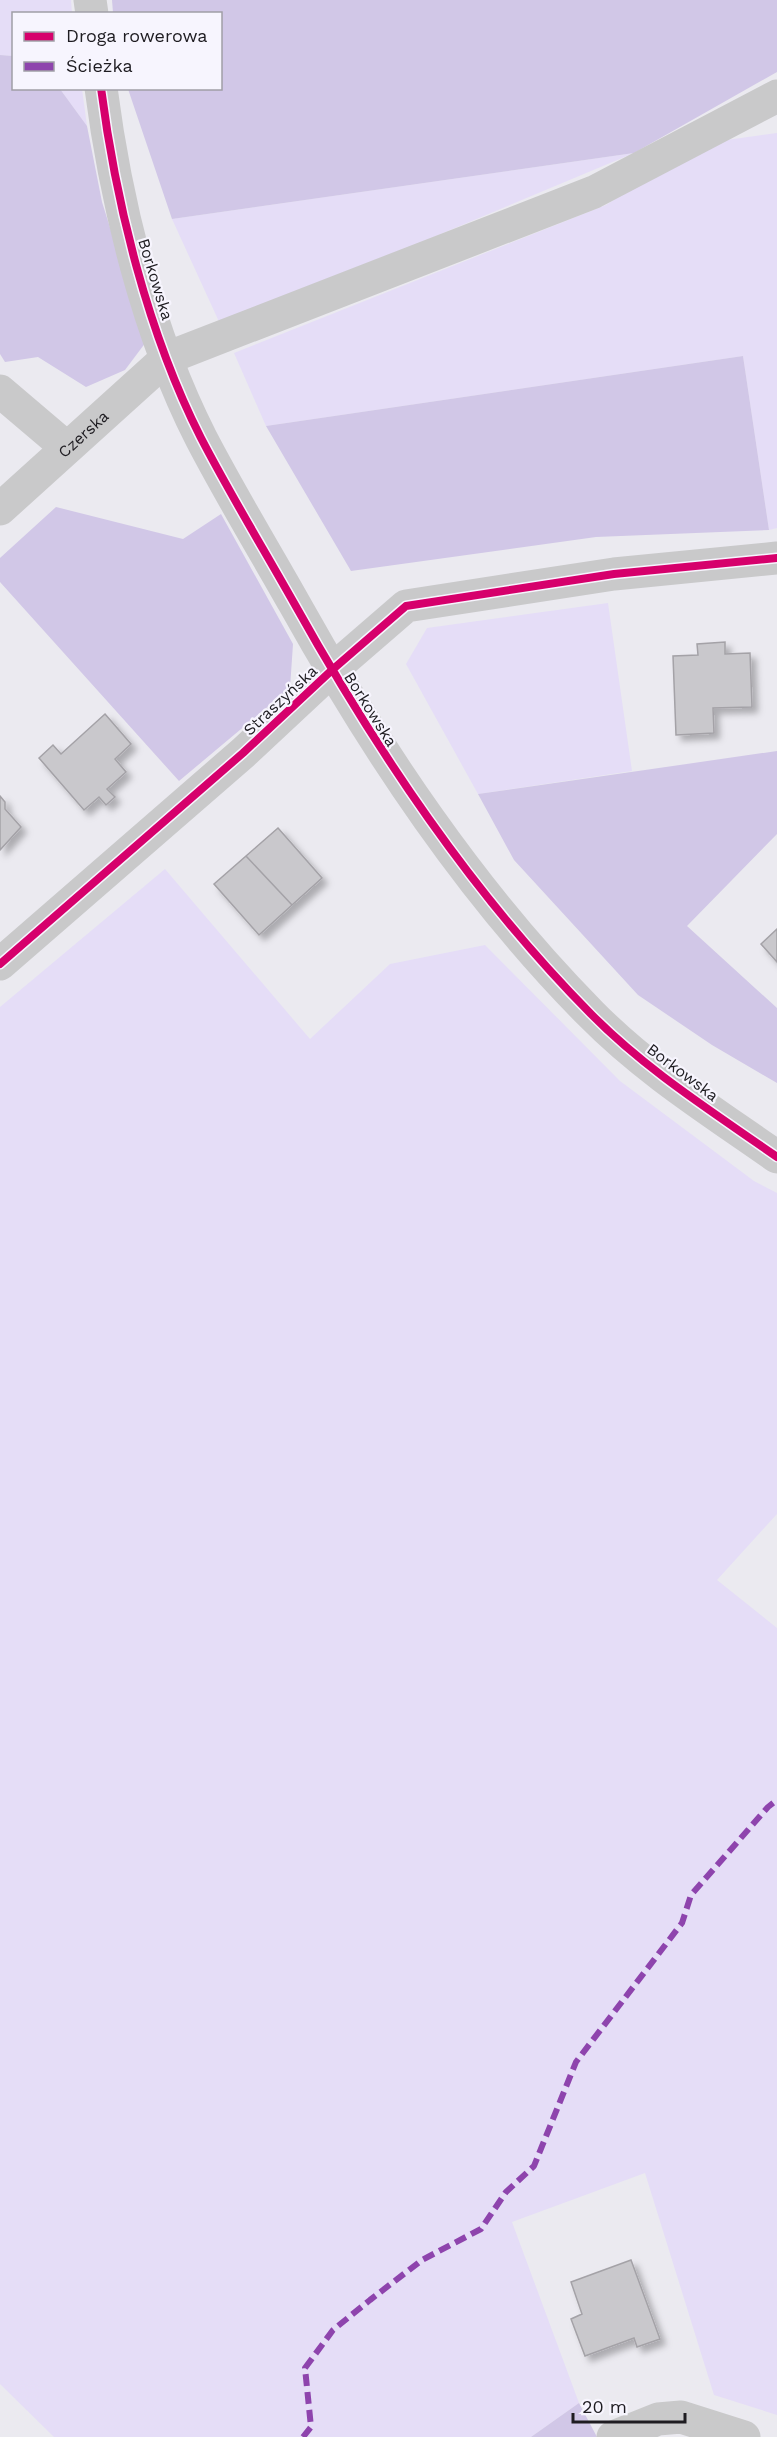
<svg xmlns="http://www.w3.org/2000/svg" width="777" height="2437" font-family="'Work Sans',sans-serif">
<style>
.green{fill:#e5ddf7}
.forest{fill:#d1c7e7}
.building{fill:#c9c8cc;stroke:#a4a2a7;stroke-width:1.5;filter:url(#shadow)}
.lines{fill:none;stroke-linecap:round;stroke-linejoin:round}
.minor{stroke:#c9c9ca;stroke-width:33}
.quiet{stroke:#8e44ad;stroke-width:6;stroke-dasharray:12 6;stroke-linecap:butt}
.cycleway-casing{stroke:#f7f5fe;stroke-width:11}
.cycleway{stroke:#d6006c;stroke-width:8}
.labels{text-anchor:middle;stroke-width:4.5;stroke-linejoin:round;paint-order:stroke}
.street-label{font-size:16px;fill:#1e1c21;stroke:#f7f5fe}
</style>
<defs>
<filter id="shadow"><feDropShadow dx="5.5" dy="5.5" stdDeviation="3" flood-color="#0004"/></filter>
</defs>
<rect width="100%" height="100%" fill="#ebeaf0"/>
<path class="green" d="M0 0H71L72 13 14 14 13 56 0 55Z
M60 89H82L87 126Z
M777 133V528L769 530 743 356 266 426 234 353 606 205 705 143Z
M634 153 221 326 172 219Z
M608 603 632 771 478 794 406 664 427 628Z
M165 869 310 1039 390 964 485 945 620 1081 754 1181 777 1193V1514L717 1580 777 1628V2415L714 2395 645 2173 512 2222 579 2403 531 2437H54L0 2384V1007Z"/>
<path class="forest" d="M112 0H777V72L634 153 172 219 128 89 220 88V14L113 13Z
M0 55 13 56 14 88 60 89 87 126 102 202 146 342 125 370 86 387 38 357 5 362 0 354Z
M743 356 769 530 596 537 351 571 266 426Z
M56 507 183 539 221 514 293 644 290 688 179 781 0 582V558Z
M777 751V834L687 926 777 1008V1083L712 1045 638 995 514 860 478 794Z
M579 2403 597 2437H531Z"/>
<path class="building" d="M725 642V654L750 653 752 707 713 708 714 733 676 735 673 656 698 655 697 644Z
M105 714 131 744 115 759 126 772 107 789 115 797 106 805 99 797 84 810 39 758 53 745 61 754Z
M0 796 5 802V809L21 827 0 850Z
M278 828 322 878 292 905 246 856Z
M246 856 292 905 259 935 214 884Z
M777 929V962L761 944Z
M631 2260 660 2339 637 2347 634 2338 585 2356 571 2319 582 2314 571 2282Z"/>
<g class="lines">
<g class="minor">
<path d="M90 0 92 14"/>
<path d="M101 88C116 204 148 334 201 438 230 494 263 548 294 603 376 750 472 894 591 1014 646 1070 713 1112 777 1157"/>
<path d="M0 391 67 448"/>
<path id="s1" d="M0 509 167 358 594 192 777 96"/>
<path d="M0 964 243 753 332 670 406 606 614 574 777 558"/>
<path d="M613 2437 658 2419 681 2417 744 2437"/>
</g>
<path class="quiet" d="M303 2437 311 2427 305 2368 333 2330 370 2300 422 2260 481 2229 506 2192 534 2166 576 2062 682 1923 691 1895 768 1807 777 1800"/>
<g class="cycleway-casing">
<path id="cycleway" d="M101 88C116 204 148 334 201 438 230 494 263 548 294 603 376 750 472 894 591 1014 646 1070 713 1112 777 1157
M0 964 243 753 332 670 406 606 614 574 777 558"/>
</g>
<use href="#cycleway" class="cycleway"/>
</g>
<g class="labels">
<g class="street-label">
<text transform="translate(156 279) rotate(73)" y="6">Borkowska</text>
<text dy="6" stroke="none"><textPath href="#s1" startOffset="112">Czerska</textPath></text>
<text transform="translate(280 700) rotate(-43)" y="6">Straszyńska</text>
<text transform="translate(371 709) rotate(58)" y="6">Borkowska</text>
<text transform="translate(683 1072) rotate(37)" y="6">Borkowska</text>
</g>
</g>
<rect x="12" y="12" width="210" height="78" fill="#f7f5fe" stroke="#a09ea6" stroke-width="1.5"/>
<rect x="24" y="32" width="30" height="9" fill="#d6006c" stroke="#a09ea6" stroke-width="1.5"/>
<text x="66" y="42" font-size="18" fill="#1e1c21">Droga rowerowa</text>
<rect x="24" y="62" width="30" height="9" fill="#8e44ad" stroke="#a09ea6" stroke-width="1.5"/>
<text x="66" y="72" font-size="18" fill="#1e1c21">Ścieżka</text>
<path d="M573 2413v9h112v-9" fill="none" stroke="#1e1c21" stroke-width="3"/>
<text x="582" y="2413" font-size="18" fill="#1e1c21" stroke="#f7f5fe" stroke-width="4.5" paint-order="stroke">20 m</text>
</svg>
